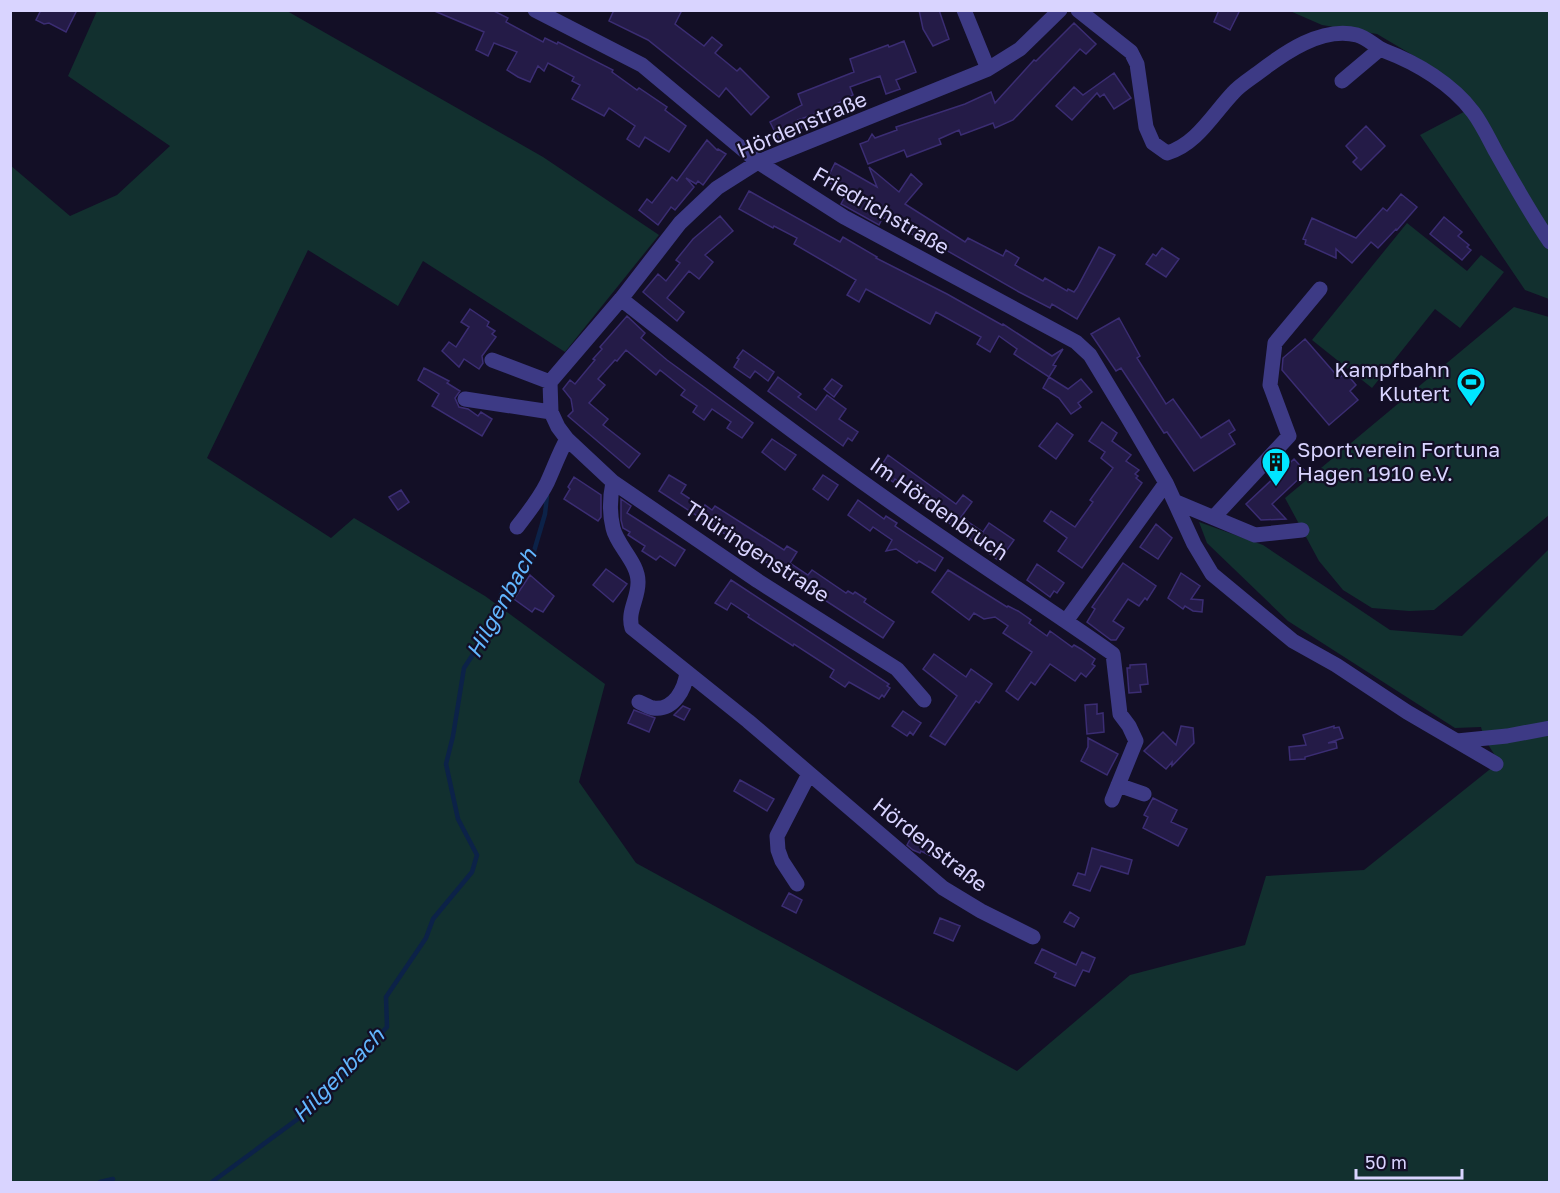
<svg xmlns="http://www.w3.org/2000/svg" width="1560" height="1193" font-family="'Golos Text',sans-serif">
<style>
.green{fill:#12302f}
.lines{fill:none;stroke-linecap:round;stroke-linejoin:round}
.stream{stroke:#0c2248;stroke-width:4.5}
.building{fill:#241b47;stroke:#3b2d73;stroke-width:1.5}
.minor{stroke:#3d3a85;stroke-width:15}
.labels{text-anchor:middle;stroke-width:4.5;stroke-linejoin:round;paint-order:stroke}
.street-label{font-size:21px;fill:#d9d4ff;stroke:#130f26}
.poi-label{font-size:21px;fill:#d9d4ff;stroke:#130f26;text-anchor:end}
.water-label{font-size:22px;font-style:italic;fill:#62b6ff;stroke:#130f26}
</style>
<rect width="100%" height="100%" fill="#130f26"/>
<path class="green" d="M97 11H287L543 157 659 235 565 352 423 261 398 306 308 250 207 458 331 538 354 518 485 596 605 684 579 782 636 863 1017 1071 1130 975 1245 945 1266 876 1364 870 1499 762 1484 738 1481 727 1455 728 1288 621 1207 543 1199 522 1263 545 1390 630 1462 636 1549 549V1182H11L10 165 70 216 117 195 170 146 68 76Z
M1290 11H1549V299L1525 290 1420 135 1477 105 1426 63 1377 34 1322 25Z
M1407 223 1467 271 1481 255 1504 272 1460 328 1435 309 1372 388 1312 340Z
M1514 307 1549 317V515L1434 610 1409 611 1372 608 1343 590 1319 561 1285 498Z"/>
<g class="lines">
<path class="stream" d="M100 1182 113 1179
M212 1182 310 1110 335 1085 387 1027 386 997 426 938 433 919 472 872 477 855 458 819 446 764 453 736 464 668 497 618 501 595 532 558 545 514 547 496"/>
</g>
<path class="building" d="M41 10H77L66 32 49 23 44 24 36 20Z
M432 10H492L508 18 506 22 543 42 545 38 557 44 558 42 613 70 612 72 637 90 639 88 667 107 665 110 686 126 669 152 645 137 639 147 627 139 635 126 609 108 604 116 572 99 580 85 572 81 574 77 548 63 544 71 538 66 530 82 518 77 507 70 517 52 494 43 488 56 476 50 484 32Z
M614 10H682L675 24 704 46 712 37 722 45 715 53 737 71 740 68 769 97 751 115 726 88 719 97 648 40 609 21Z
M919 10H939L949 39 933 46 923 29Z
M1219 10H1240L1230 30 1214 22Z
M1074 23 1096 44 1086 54 1080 49 1013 120 995 128 993 123 961 135 959 130 939 139 941 144 907 157 904 150 868 164 860 144 868 141 872 134 875 138 897 130 896 127 965 104 991 92 995 103 1034 60 1036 61Z
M904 41 916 72 896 80 900 89 886 94 880 76 850 87 853 95 826 110 798 120 802 128 779 140 770 122 802 105 798 94 854 72 850 59 888 45 889 47Z
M1114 73 1131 98 1114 109 1104 94 1100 97 1097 93 1072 120 1056 106 1074 87 1083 95Z
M1366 126 1385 146 1361 170 1353 162 1357 158 1346 146Z
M707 140 717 150 718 149 726 154 703 185 698 181 696 184 686 178 694 187 675 210 671 207 658 225 639 210 647 199 652 203 672 177 677 181Z
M835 163 877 187 869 167 899 192 911 174 922 184 905 204 965 242 968 238 1003 256 1006 250 1019 258 1015 265 1043 281 1045 278 1067 291 1068 289 1074 292 1077 288 1099 247 1115 255 1077 319 1052 304 1050 308 1019 292 939 246 937 249 883 217 879 225 841 204 847 193 826 181Z
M749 191 840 242 843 237 877 257 876 258 947 294 1002 325 1003 324 1052 356 1063 349 1053 365 1056 366 1049 377 1014 354 1017 349 999 336 990 352 977 344 981 337 936 312 930 324 866 289 859 302 847 295 856 280 794 244 797 238 774 226 773 228 739 209Z
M1401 194 1417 207 1397 230 1396 229 1378 248 1371 242 1352 263 1336 249V258L1305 244 1306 240 1303 239 1312 218 1356 238 1383 208 1387 211Z
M720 216 733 231 705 255 713 262 699 279 689 271 667 298 684 312 677 321 643 292 658 274 666 281 680 263 676 260 693 239Z
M1444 217 1462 232 1458 236 1469 245 1467 247 1471 250 1462 260 1430 234Z
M1162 248 1179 259 1166 277 1146 264 1153 254 1156 256Z
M470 309 489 322 487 326 495 331 492 334 496 337 482 356 483 363 479 369 464 359 459 367 442 351 449 342 456 347 469 327 461 322Z
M627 316 645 333 641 338 667 360 753 423 742 438 727 428 731 422 712 409 704 420 693 412 697 406 681 395 685 390 660 370 656 375 626 350 617 361 615 360 598 379 605 385 589 403 608 419 603 425 640 454 629 468 568 416 573 411 571 399 563 389 570 380 575 384 595 360 593 359 602 349 600 347Z
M1119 318 1140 356 1137 358 1166 404 1173 399 1201 438 1229 420 1235 430 1229 434 1235 444 1194 471 1167 432 1164 433 1121 368 1116 371 1091 334Z
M1305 339 1339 378 1346 373 1356 385 1350 391 1358 400 1329 425 1282 370 1283 358Z
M743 350 774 372 768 381 755 371 750 378 734 367 739 359 737 358Z
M424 368 449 381 447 383 460 391 455 398 459 407 468 409 478 416 481 412 492 419 482 436 432 406 439 394 418 380Z
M778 377 801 394 798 397 816 410 827 395 846 409 839 419 858 432 852 441 848 438 843 446 768 391Z
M1049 377 1068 389 1081 379 1092 392 1078 403 1081 407 1071 414 1059 398 1043 388Z
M832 379 842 386 834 397 824 389Z
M1102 422 1117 433 1112 441 1131 455 1126 461 1139 470 1135 474 1138 476 1136 478 1142 483 1082 568 1058 551 1067 538 1044 521 1051 511 1075 527 1093 502 1090 500 1113 468 1101 458 1105 452 1089 441Z
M1057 423 1073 435 1056 459 1039 446Z
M772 439 796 455 785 470 762 452Z
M888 455 956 504 963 495 972 502 961 517 983 532 989 523 1014 540 999 561 920 501 922 498 895 479 893 482 878 471Z
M1294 459 1306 472 1272 504 1286 519 1261 520 1246 504Z
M669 475 686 485 681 493 704 508 705 505 712 510 715 506 784 550 787 546 797 552 790 563 808 575 812 570 846 593 848 591 853 594 855 592 866 599 864 602 894 622 883 638 757 556 759 552 737 535 734 540 659 491Z
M823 475 838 485 828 500 813 489Z
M574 477 601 495V517L598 521 564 499 570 489 568 487Z
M401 490 409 502 398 510 389 497Z
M621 499 631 506 627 513 685 550 675 566 660 556 656 560 642 551 645 546 628 535 630 532 623 528 621 520Z
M858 500 884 519 886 516 897 523 895 526 943 558 935 571 919 561 917 563 896 549 886 551 892 540 873 527 870 531 848 515Z
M1156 524 1172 538 1158 559 1140 547Z
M1123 563 1156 586 1147 600 1145 598 1139 606 1128 599 1113 621 1124 628 1116 640H1111L1087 622 1095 609 1092 607Z
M1037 564 1064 583 1057 593 1054 591 1050 597 1027 580Z
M606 569 627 584 613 602 593 585Z
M948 570 1007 607 1008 606 1018 611 1031 620 1029 623 1047 636 1050 631 1072 647 1074 645 1081 649 1095 659 1092 664 1095 666 1086 677 1081 673 1075 681 1050 664 1035 685 1031 682 1018 700 1006 691 1032 652 1003 633 1008 626 995 617 984 619 974 613 969 620 932 592Z
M1181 573 1200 586 1191 599 1203 600 1202 612 1193 611 1185 606 1183 609 1168 598Z
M530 575 554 596 543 612 535 608 532 612 514 599Z
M731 580 889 684 887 686 890 688 884 697 882 695 879 699 849 682 845 687 830 677 834 670 794 644 793 646 748 617 749 615 731 603 727 610 715 603Z
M934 654 966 677 971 669 992 684 979 703 976 701 945 745 930 736 957 696 923 669Z
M1146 664 1148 684 1140 685 1141 692 1129 693 1127 668H1130V665Z
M1097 704V714L1103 713 1104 732 1087 734 1085 705Z
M683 706 690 709 684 720 674 715Z
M634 710 655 718 649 732 628 723Z
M903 711 921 723 913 735 910 732 907 736 892 726Z
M1181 726 1193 728 1194 743 1172 766V762L1166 769 1144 751 1163 732 1176 745Z
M1334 726V728L1339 727 1343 738 1328 743 1336 742 1337 748 1305 757V759L1290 760 1289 747 1306 745 1303 735Z
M1088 738 1118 754 1107 775 1081 761 1088 747Z
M740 780 774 799 767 811 734 791Z
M1153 798 1177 810 1171 822 1187 829 1178 846 1143 828 1148 817 1144 815Z
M912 836 948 852 943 862 921 851 920 853 913 850 907 845Z
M1092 848 1132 860 1128 874 1101 866 1090 891 1073 885 1078 873 1085 875Z
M789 893 802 900 796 913 782 906Z
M1070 912 1079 918 1074 927 1064 922Z
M940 918 960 926 953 941 934 933Z
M1042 949 1076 965 1082 952 1095 958 1089 972 1083 970 1075 986 1054 977 1056 973 1035 963Z"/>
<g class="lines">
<path class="minor" d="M535 10 642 65 758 162 844 217 1076 342 1090 355 1128 418 1166 483 1194 544 1212 574 1293 641 1336 665 1407 712 1496 764
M964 10 988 69
M1078 10 1131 52 1137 64 1146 127 1153 143 1167 153C1196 145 1213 114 1233 93 1240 85 1250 79 1258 73 1284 53 1322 26 1357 35 1368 38 1375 47 1385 51 1417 63 1452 84 1473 112 1482 124 1489 139 1496 152 1513 182 1530 213 1550 242
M1342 81 1380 49
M621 299C727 383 835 465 947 541 1002 579 1058 615 1113 654L1120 714 1129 726 1136 741 1112 800
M492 360 550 382
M465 399 551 412
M613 482C610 497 609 512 613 528 617 546 639 563 638 583 638 599 627 612 632 628L748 721 943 888 981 911 1033 937
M1176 502 1255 535 1302 530
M1214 517 1289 436 1270 385 1275 343 1320 289
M517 527C528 513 539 499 547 483 554 468 559 453 567 439
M1066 621 1166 483
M924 700 897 669 758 581 613 482 567 439 558 427 551 412 550 382 621 299 680 223 717 188 758 162 988 69 1020 49 1060 10
M639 702C644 704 649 707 653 708 674 711 685 689 687 672
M1457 741 1507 736 1550 728
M1118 785 1144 794
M797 884 782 861 778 850 777 836 809 774"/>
</g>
<defs>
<g id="stadium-pin" transform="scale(1.5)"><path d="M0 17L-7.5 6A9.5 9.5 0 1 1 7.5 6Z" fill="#00e5ff" stroke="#130f26"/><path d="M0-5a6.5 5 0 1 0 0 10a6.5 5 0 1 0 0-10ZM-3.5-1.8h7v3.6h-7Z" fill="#111"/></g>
<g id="building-pin" transform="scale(1.5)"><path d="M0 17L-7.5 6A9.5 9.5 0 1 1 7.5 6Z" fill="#00e5ff" stroke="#130f26"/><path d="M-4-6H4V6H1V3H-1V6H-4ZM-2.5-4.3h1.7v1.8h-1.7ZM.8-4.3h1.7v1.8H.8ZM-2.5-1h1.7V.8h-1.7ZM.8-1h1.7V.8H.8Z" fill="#111"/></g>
</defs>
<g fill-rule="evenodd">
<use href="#stadium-pin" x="1471" y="382"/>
<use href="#building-pin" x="1276" y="462"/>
</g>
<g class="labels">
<g class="street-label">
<text transform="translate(802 125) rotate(-23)" y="7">Hördenstraße</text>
<text transform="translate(881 211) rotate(30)" y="7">Friedrichstraße</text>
<text transform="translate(939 509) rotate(35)" y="7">Im Hördenbruch</text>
<text transform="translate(757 552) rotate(33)" y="7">Thüringenstraße</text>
<text transform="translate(930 845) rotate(38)" y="7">Hördenstraße</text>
</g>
<g class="poi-label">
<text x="1450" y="377">Kampfbahn<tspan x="1450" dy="24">Klutert</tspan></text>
<text x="1297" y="457" text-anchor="start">Sportverein Fortuna<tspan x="1297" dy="24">Hagen 1910 e.V.</tspan></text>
</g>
<g class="water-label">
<text transform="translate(501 603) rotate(-61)" y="8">Hilgenbach</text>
<text transform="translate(338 1075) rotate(-46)" y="8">Hilgenbach</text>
</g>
</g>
<rect width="1560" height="1193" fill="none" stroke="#d9d4ff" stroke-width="24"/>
<path d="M1356 1169v9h106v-9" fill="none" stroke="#d9d4ff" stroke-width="3"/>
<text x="1365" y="1169" font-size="18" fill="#d9d4ff" stroke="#130f26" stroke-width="4.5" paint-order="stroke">50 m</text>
</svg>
